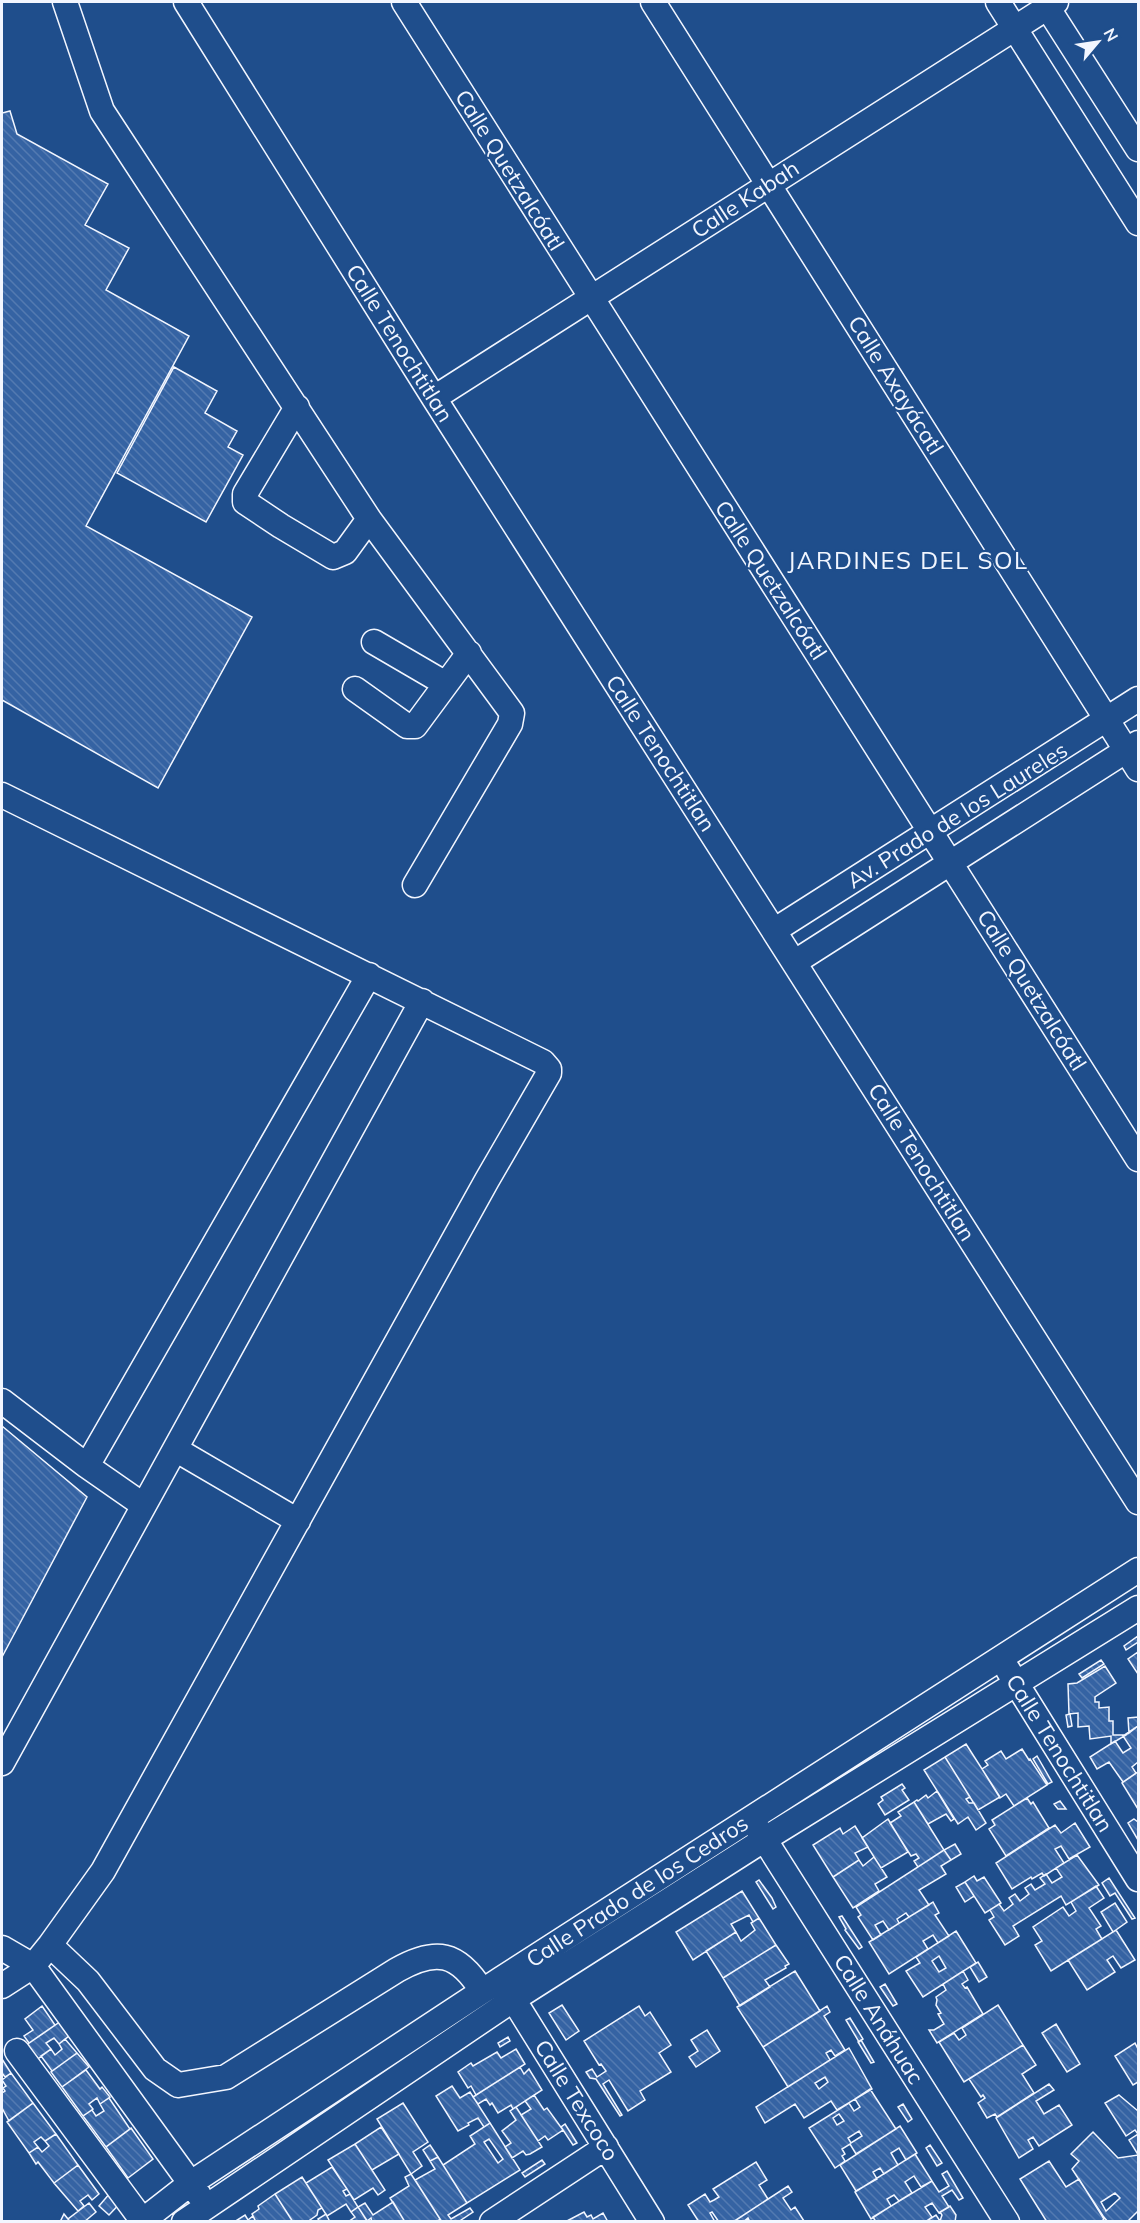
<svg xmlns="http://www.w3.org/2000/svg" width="1140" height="2223" font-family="Mulish,sans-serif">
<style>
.building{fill:url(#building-back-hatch);stroke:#f2f6ff;stroke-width:1.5;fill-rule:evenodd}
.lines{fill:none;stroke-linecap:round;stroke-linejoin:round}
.minor-casing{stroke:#f2f6ff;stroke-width:27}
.minor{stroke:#1f4e8c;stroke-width:24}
.labels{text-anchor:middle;stroke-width:4.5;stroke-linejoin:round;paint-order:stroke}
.street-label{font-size:22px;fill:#f2f6ff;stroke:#1f4e8c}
.neighbourhood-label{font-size:24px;letter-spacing:1.5px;fill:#f2f6ff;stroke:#1f4e8c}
</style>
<defs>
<pattern id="building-back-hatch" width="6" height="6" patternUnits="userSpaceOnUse" patternTransform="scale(1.5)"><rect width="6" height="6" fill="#3563a3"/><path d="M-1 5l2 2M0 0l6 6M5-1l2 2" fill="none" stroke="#537ab1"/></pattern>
</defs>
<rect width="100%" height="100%" fill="#1f4e8c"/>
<path class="building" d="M10 111 17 134 108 184 85 225 129 248 106 290 189 336 86 526 252 617 158 788 2 700V113Z
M174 367 217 391 205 413 237 431 228 447 243 455 206 522 117 473Z
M2 1426 87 1497 2 1657Z
M1138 1636V1642L1126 1650 1124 1646Z
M1138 1652V1674L1128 1659Z
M1101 1660 1104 1664 1082 1678 1079 1674Z
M1105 1666 1116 1683 1095 1697V1702H1099V1708L1109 1707V1721H1113V1735H1126L1111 1744V1736L1090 1739 1089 1726 1078 1727V1713L1069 1714 1068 1684 1077 1683Z
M1070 1714 1072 1726 1068 1727 1066 1715Z
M1138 1717V1726L1129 1733 1128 1718Z
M1138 1726V1762L1132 1767 1136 1773 1123 1782 1109 1762 1097 1769 1090 1757 1115 1741 1123 1753 1131 1748 1123 1736Z
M966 1744 1000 1797 978 1810 945 1757Z
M1022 1749 1029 1760 1030 1759 1047 1785 1014 1806 1006 1794 1000 1798 982 1769 988 1765 985 1761 1001 1751 1006 1759Z
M1037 1756 1052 1782 1048 1784 1033 1759Z
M945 1757 970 1797 966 1799 969 1803H974L986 1823 976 1830 968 1817 958 1824 924 1770Z
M1138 1772V1809L1122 1783Z
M902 1784 905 1788 902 1790 909 1800 885 1815 878 1804 883 1800 881 1797Z
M937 1791 954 1819 951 1821 946 1814 928 1824 914 1802 917 1800 918 1801 926 1795 928 1798Z
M1027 1798 1031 1804 1033 1802 1049 1828 1006 1856 989 1829 995 1825 992 1820Z
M1060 1801 1066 1809H1058L1054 1804Z
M914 1802 944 1850 918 1867 914 1861 919 1858 916 1854 911 1856 890 1823 901 1816 898 1812Z
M888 1819 908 1852 881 1868 862 1838Z
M1134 1819 1138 1822V1840L1128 1823Z
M1075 1823 1090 1847 1069 1859 1061 1846 1055 1849 1064 1863 1044 1876 1042 1873 1032 1879 1031 1877 1012 1889 996 1863 1055 1825 1061 1833Z
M855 1826 868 1847 855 1853 859 1860 833 1877 813 1845 840 1828 843 1834Z
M955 1844 961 1854 951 1860 944 1850Z
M944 1850 951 1860 941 1866 946 1874 919 1890 929 1905 909 1917 906 1913 897 1919 899 1923 889 1930 883 1921 875 1925 881 1935 873 1940 858 1917 861 1915 856 1907Z
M1077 1855 1099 1885 1066 1905 1061 1896 1013 1926 1019 1936 1005 1945 989 1920 994 1917 990 1910 999 1904 1004 1911 1013 1904 1009 1898 1015 1894 1020 1901 1029 1894 1025 1888 1031 1884 1035 1890 1045 1884 1040 1878 1046 1874 1052 1883 1062 1877 1056 1868Z
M874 1857 887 1877 875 1884 879 1891 853 1908 833 1877 859 1860 863 1866Z
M974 1876 977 1881 984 1877 1001 1903 985 1913 965 1882Z
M1109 1878 1135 1918 1132 1919 1115 1893 1110 1896 1102 1883Z
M759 1880 772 1898 776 1907 773 1909 756 1882Z
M965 1882 974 1896 965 1902 956 1887Z
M1096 1886 1104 1898 1089 1908 1101 1926 1096 1929 1102 1939 1051 1971 1035 1945 1042 1941 1033 1927 1063 1907 1069 1916 1076 1911 1071 1902Z
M742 1891 759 1918 753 1922 749 1915 731 1924 736 1932 693 1960 676 1932Z
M933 1902 939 1913 935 1915 949 1936 938 1943 933 1935 923 1941 928 1949 889 1974 869 1942Z
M1115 1903 1127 1922 1113 1932 1101 1912Z
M842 1916 862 1947 859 1949 845 1930 846 1929 839 1917Z
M759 1918 776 1945 723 1978 706 1951 736 1932 741 1941 755 1930 751 1923Z
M1116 1930 1135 1960 1121 1968 1113 1956 1107 1960 1115 1972 1087 1990 1068 1960Z
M956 1931 976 1963 923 1997 906 1971 920 1963 916 1957ZM939 1956 946 1968 939 1972 932 1961Z
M776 1945 789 1964 785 1966 786 1968 765 1980 770 1987 740 2006 723 1978Z
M978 1962 987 1977 979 1982 970 1967Z
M795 1971 820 2011 763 2047 737 2007Z
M963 1971 968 1980 962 1984 965 1988 967 1987 983 2014 937 2043 929 2030H934L944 2024 938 2014 941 2013 936 2005 937 2000 936 1997 946 1990 943 1984Z
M885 1984 897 2004 893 2006 880 1987Z
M562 2005 579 2031 566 2040 549 2013Z
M998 2005 1023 2045 964 2082 939 2042 954 2033 959 2040 966 2035 962 2028Z
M42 2006 55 2025 29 2043 24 2036 33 2030 25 2019Z
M639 2006 645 2016 650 2012 671 2045 659 2053 671 2072 640 2091 645 2100 628 2111 609 2080 603 2084 622 2115 620 2116 596 2079 590 2078 586 2072 592 2069 597 2077 606 2071 601 2064 599 2065 584 2041Z
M827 2006 830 2012 824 2016 845 2050 835 2056 831 2050 826 2053 830 2060 788 2087 763 2047Z
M850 2018 863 2039 859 2042 846 2020Z
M64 2019 74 2032 59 2044 54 2038 46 2043 51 2049 35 2061 25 2046Z
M1056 2024 1080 2064 1067 2072 1042 2033Z
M707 2030 720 2051 696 2067 689 2057 698 2051 691 2040Z
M508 2037 510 2041 500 2047 498 2043Z
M65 2039 77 2053 52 2071 41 2056 51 2049 55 2055 62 2049 59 2044Z
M861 2040 874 2062 871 2063 858 2042Z
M1135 2043 1138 2049V2082L1133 2085 1115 2056Z
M1023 2045 1036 2065 1022 2074 1034 2093 997 2117 995 2114 987 2118 978 2103 985 2098 983 2095 981 2097 969 2079Z
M849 2048 872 2089 837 2110 831 2101 804 2118 795 2104 765 2123 756 2107ZM825 2077 828 2082 819 2089 815 2083Z
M516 2049 525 2064 476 2095 471 2086 468 2088 458 2072 471 2063 473 2066 497 2052 501 2058Z
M77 2053 89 2067 62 2087 51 2072Z
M2 2059 11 2073 5 2077 2 2073Z
M520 2067 524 2074 529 2069 542 2090 513 2109 511 2105 498 2113 492 2103 490 2105 486 2099 478 2104 473 2097Z
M86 2070 100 2089 102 2087 110 2097 100 2104 97 2098 89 2104 93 2109 83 2116 62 2087Z
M11 2073 33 2103 9 2121 2 2108V2093L5 2091 3 2088 6 2086 2 2080Z
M1049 2084 1054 2090 1036 2101 1044 2114 1059 2105 1072 2125 1039 2146 1033 2137 1028 2140 1033 2149 1019 2158 996 2118Z
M452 2086 460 2098 470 2092 490 2123 484 2127 478 2118 468 2123 469 2125 458 2131 436 2096Z
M870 2089 896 2129 856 2154 850 2144 842 2149 845 2154 842 2156 845 2161 835 2168 809 2128 849 2103 854 2111 860 2107 855 2099ZM839 2114 844 2121 837 2125 833 2118ZM859 2131 862 2136 851 2143 848 2138Z
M534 2095 544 2110 547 2108 563 2130 548 2140 545 2136 538 2141 521 2115 531 2109 525 2101Z
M1119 2095 1138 2111V2151L1137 2153 1129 2140 1138 2134 1135 2130 1126 2136 1105 2103Z
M109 2098 130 2129 106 2147 83 2116 92 2110 96 2116 104 2111 100 2104Z
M33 2103 56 2134 45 2141 41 2137 34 2142 38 2147 29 2153 7 2122Z
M403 2103 428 2142 413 2152 422 2166 411 2174 377 2119Z
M903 2104 912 2119 908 2122 898 2107Z
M516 2107 542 2147 530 2154 526 2155 523 2151 512 2158 505 2147 511 2143 502 2131 516 2120 510 2111Z
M490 2123 520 2170 467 2203 443 2165 475 2144 470 2136ZM489 2139 503 2159 498 2163 484 2142Z
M565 2124 577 2143 573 2145 561 2127Z
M900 2126 917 2153 906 2160 899 2148 891 2153 898 2165 884 2174 880 2168 873 2172 877 2179 856 2191 840 2165Z
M381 2127 399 2154 372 2170 355 2144Z
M131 2128 153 2159 128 2178 106 2147Z
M1093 2132 1118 2158 1138 2155V2211L1127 2222H1108L1103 2216 1072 2169 1079 2161 1071 2154ZM1115 2193 1120 2198 1106 2211 1101 2202Z
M56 2134 78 2165 54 2183 38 2162 36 2164 29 2153 38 2147 42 2152 49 2146 45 2141Z
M355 2144 385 2190 378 2195 373 2188 354 2200 328 2160Z
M430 2145 438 2157 430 2161 423 2150Z
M930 2145 942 2163 937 2166 926 2148Z
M915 2154 932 2181 921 2187 914 2176 905 2182 912 2193 899 2201 894 2195 887 2199 891 2206 871 2219 855 2192Z
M438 2157 467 2203 448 2215 451 2219 470 2208 473 2212 458 2222H442L415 2180 435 2169 430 2161Z
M542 2160 545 2164 525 2177 522 2173Z
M1049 2161 1066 2187 1079 2179 1104 2219 1101 2222H1047L1020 2179Z
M756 2162 767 2180 759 2185 768 2199 733 2222H719L712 2212 710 2213 715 2222H699L688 2205 705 2194 710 2202 714 2200 719 2197 713 2189Z
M78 2165 99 2194 92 2200 88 2195 80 2201 84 2206 78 2211 54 2183Z
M332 2167 347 2189 343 2191 346 2196 350 2194 358 2207 351 2212 346 2204 327 2216 306 2183Z
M947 2171 963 2198 959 2200 952 2190 942 2196 949 2207 939 2213 932 2203 925 2207 932 2217 925 2222H876L873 2217 932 2181 939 2192 949 2186 942 2174Z
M411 2174 440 2219 437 2222H405L390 2198 409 2186 405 2177Z
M302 2177 322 2208 318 2210 317 2215 307 2222H293L275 2194Z
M788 2186 792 2192 783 2198 791 2210 795 2207 804 2221 802 2222H750L748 2218 743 2222H733Z
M110 2193 125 2198 109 2215 99 2206Z
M275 2194 293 2222H256L252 2214 259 2209 258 2206Z
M393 2202 405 2222H372L371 2218 367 2221 358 2207 365 2203 373 2215Z
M89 2203 96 2212 84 2222H70L68 2219Z
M950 2206 956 2215 955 2222H925L936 2215 940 2221 942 2215 940 2212Z
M358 2207 368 2222H348L355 2217 351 2212Z
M584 2212 587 2217 591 2215 593 2219 603 2213 608 2222H565Z
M64 2214 68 2219 70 2222H60Z
M326 2214 330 2222H320L318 2219Z
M245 2215 248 2220 253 2216 256 2222H234Z"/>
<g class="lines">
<g class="minor-casing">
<path id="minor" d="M65 2 102 111 369 519 512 713 510 724 415 885
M186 2 434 398 1138 1502
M404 2 1138 1159
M653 2 1138 769
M998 2 1138 223
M1044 2 1138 149
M434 398 1056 2
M297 407 245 494V502L281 526 333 557 345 552 369 519
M374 642 446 684
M355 689 407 726H415L469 653
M2 795 543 1062 549 1069V1073L487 1180 103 1871 50 1945 33 1966 2 1986
M775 930 1138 699
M795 962 1138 743
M2 1401 87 1466 369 975
M175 1449 298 1521
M87 1466 143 1505
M1008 1670 1138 1879
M2 1763 422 1001
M756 1826 1007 2222
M50 1945 88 1981 155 2069 178 2085 226 2077 397 1970C436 1948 458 1952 482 1991
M2 1948 33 1966 199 2195
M505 1986 652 2222
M17 2051 142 2220
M141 2222 191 2183 501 1979 1138 1570
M184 2222 514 1999 765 1839 1138 1608
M492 2222 606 2147"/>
</g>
<use href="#minor" class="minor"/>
</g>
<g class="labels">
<g class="street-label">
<text transform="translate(510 170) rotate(58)" y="8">Calle Quetzalcóatl</text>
<text transform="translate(745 199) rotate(-33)" y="8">Calle Kabah</text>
<text transform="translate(400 343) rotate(58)" y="8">Calle Tenochtitlan</text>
<text transform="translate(896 385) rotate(58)" y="8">Calle Axayácatl</text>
<text transform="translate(771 580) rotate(57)" y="8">Calle Quetzalcóatl</text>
<text transform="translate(661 753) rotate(57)" y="8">Calle Tenochtitlan</text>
<text transform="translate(957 815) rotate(-32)" y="8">Av. Prado de los Laureles</text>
<text transform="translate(1032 990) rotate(58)" y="8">Calle Quetzalcóatl</text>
<text transform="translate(922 1162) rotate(58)" y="8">Calle Tenochtitlan</text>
<text transform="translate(1060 1753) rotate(58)" y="8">Calle Tenochtitlan</text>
<text transform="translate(637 1891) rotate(-33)" y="8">Calle Prado de los Cedros</text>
<text transform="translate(879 2019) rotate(58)" y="8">Calle Anáhuac</text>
<text transform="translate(577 2100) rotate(58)" y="8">Calle Texcoco</text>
</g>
<g class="neighbourhood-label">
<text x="908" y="569">JARDINES DEL SOL</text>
</g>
</g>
<rect width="1140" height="2223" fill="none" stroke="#f2f6ff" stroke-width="6"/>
<g transform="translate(1098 42) rotate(61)" stroke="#1f4e8c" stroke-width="4.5" paint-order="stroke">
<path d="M0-4.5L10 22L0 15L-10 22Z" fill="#f2f6ff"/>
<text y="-9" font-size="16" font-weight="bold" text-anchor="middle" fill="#f2f6ff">N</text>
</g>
</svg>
